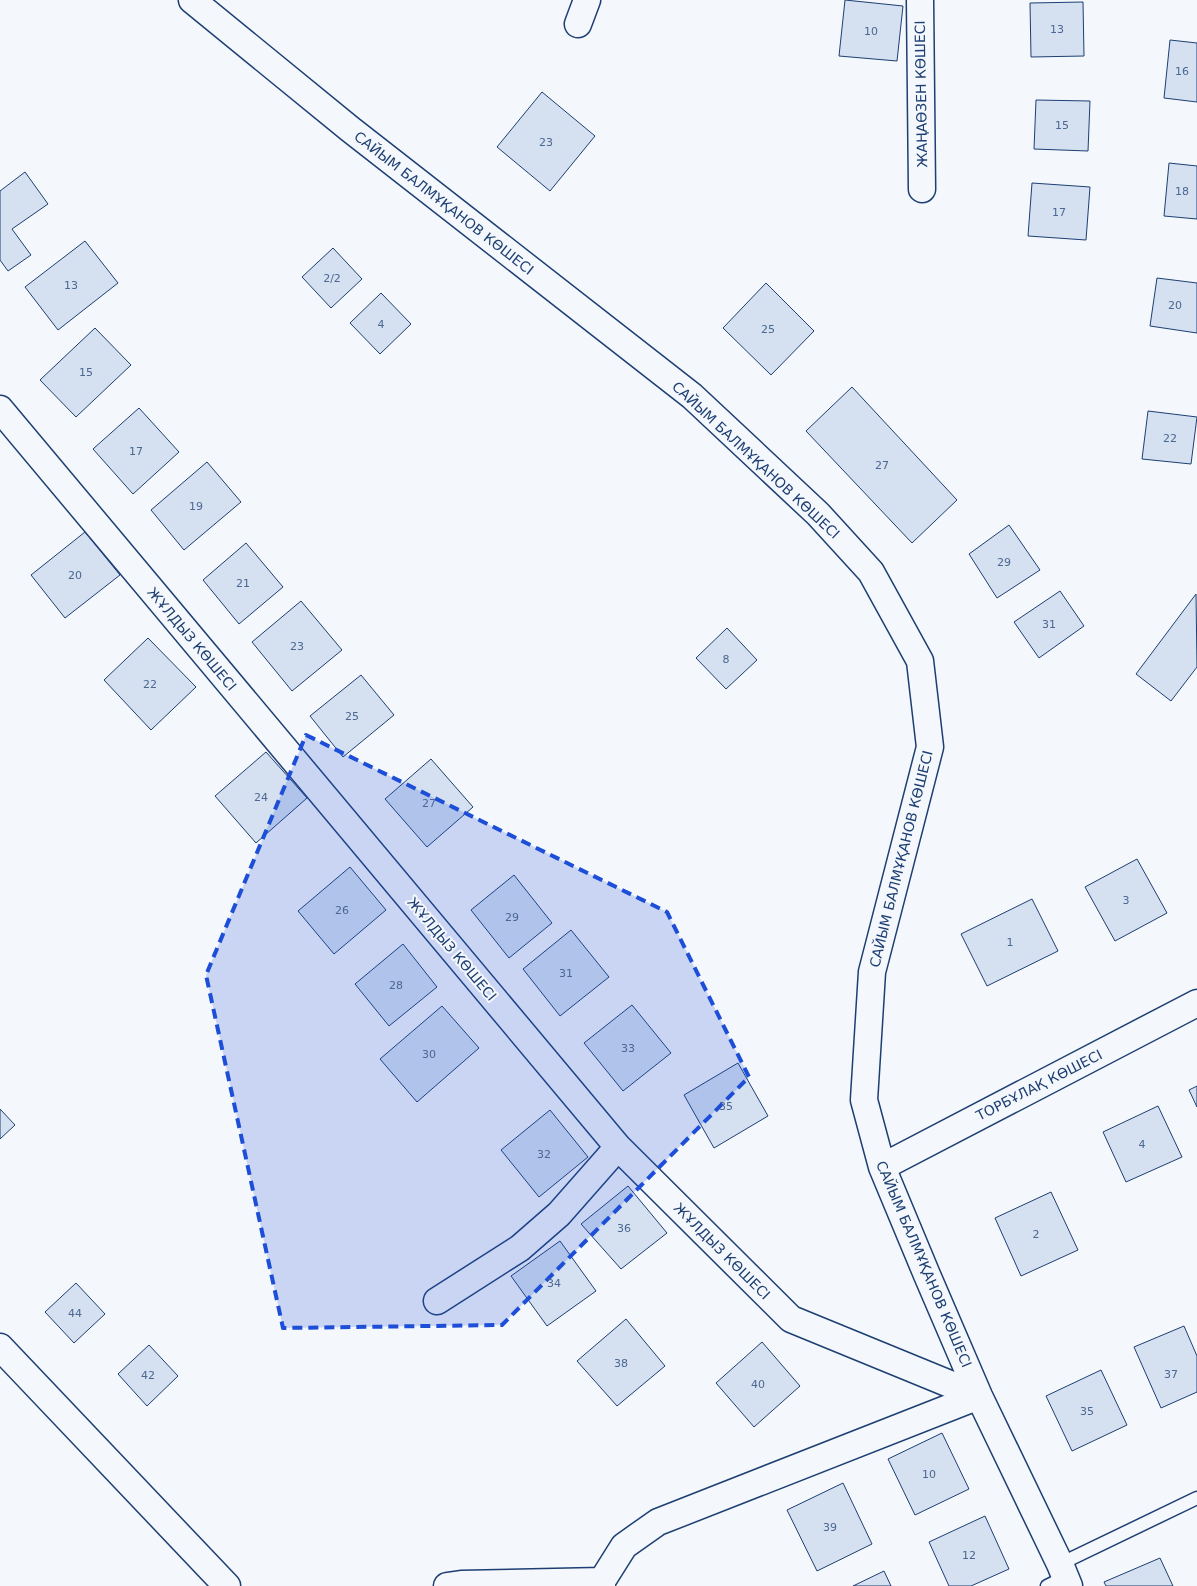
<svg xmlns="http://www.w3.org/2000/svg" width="1197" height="1586" font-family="'DejaVu Sans',sans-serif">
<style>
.building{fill:#d5e0f0;stroke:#1d3f73}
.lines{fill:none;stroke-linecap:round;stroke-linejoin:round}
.lane-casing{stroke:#1d3f73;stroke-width:15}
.street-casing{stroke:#1d3f73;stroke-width:29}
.lane{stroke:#f4f7fb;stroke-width:12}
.street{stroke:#f4f7fb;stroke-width:26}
.marked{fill:#1d4ed8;fill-opacity:0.2;stroke:#1d4ed8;stroke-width:4;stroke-dasharray:10 6;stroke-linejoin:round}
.labels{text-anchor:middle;stroke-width:4;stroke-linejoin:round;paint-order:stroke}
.number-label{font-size:11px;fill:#4b6792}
.street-label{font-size:14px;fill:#1d3f73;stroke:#f4f7fb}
</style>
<rect width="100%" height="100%" fill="#f4f7fb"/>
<path class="building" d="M845 0 903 6 897 61 839 56Z
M1083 2 1084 56 1031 57 1030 3Z
M1170 40 1197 43V102L1164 98Z
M542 92 595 136 550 191 497 147Z
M1036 100 1090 101 1088 151 1034 149Z
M1169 163 1197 166V219L1164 216Z
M25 172 48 204 12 229 31 255 8 271 0 260V191Z
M1032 183 1090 187 1086 240 1028 236Z
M85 241 118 283 58 330 25 287Z
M333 248 362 279 331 308 302 277Z
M1157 278 1197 283V333L1150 326Z
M766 283 814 331 771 375 723 328Z
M381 293 411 324 380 354 350 323Z
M95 328 131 365 76 417 40 380Z
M852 387 957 500 912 543 806 431Z
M139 408 179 452 133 494 93 449Z
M1148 411 1197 417 1191 464 1142 459Z
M207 462 241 502 184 550 151 510Z
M1009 525 1040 570 997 598 969 554Z
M85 532 120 575 65 618 31 575Z
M246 543 283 587 239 624 203 580Z
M1060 591 1084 626 1039 658 1014 622Z
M1196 594 1197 667 1171 701 1136 674Z
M301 601 342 650 292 691 252 642Z
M727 628 757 660 726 689 696 658Z
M148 638 196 687 151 730 104 680Z
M361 675 394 715 343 757 310 716Z
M266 752 307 798 256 843 215 796Z
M431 759 473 807 427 847 385 799Z
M1137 859 1167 913 1115 941 1085 887Z
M350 867 386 910 334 954 298 911Z
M514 875 552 923 509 958 471 910Z
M1032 899 1058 951 987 986 961 934Z
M571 930 609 977 560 1016 523 969Z
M403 944 437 987 389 1026 355 984Z
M632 1005 671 1053 623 1091 584 1043Z
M442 1006 479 1048 417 1102 380 1059Z
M738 1063 768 1116 714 1148 684 1095Z
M1197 1086V1107L1189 1090Z
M1158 1106 1182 1157 1126 1182 1103 1132Z
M0 1109 15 1125 0 1139Z
M550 1110 588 1157 539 1197 501 1150Z
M628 1186 667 1233 621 1269 581 1224Z
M1051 1192 1078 1250 1021 1276 995 1218Z
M560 1241 596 1291 547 1326 511 1276Z
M76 1283 105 1314 74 1343 45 1312Z
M626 1319 665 1366 617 1406 577 1361Z
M1184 1326 1197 1356V1392L1161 1408 1134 1347Z
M762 1342 800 1386 754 1427 716 1383Z
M149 1345 178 1376 147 1406 118 1374Z
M1101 1370 1127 1425 1072 1451 1046 1396Z
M942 1433 969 1489 915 1515 888 1459Z
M843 1483 872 1544 817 1571 787 1510Z
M985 1516 1009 1569 971 1586H949L929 1542Z
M1160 1558 1173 1586H1106L1104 1582Z
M884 1571 891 1586H853Z"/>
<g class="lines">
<g class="lane-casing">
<path id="lane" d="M1060 1564 1197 1498
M1047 1586 1065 1577"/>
</g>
<g class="street-casing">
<path id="street" d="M192 0 350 129 692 396 818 514 871 572 920 661 930 747 872 972 864 1100 882 1167 927 1275 979 1396 1060 1564 1069 1586
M920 0 922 189
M578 24 587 0
M0 409 618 1147 791 1319 979 1396
M882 1167 1197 1003
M437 1301 520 1248 559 1214 618 1147
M0 1347 227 1586
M447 1586 461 1584 602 1581
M602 1586V1581L624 1546 658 1522 979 1396"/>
</g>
<use href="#lane" class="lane"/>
<use href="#street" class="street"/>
</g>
<path class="marked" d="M306 735 667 912 749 1077 502 1325 283 1328 206 975Z"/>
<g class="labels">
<g class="number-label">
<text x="1057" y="33">13</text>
<text x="871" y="35">10</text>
<text x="1182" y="75">16</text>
<text x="1062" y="129">15</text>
<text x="546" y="146">23</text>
<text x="1182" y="195">18</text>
<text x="1059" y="216">17</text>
<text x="332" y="282">2/2</text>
<text x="71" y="289">13</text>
<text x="1175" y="309">20</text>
<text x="381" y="328">4</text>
<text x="768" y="333">25</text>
<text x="86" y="376">15</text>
<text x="1170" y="442">22</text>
<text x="136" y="455">17</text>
<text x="882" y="469">27</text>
<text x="196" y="510">19</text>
<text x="1004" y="566">29</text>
<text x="75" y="579">20</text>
<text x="243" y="587">21</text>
<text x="1049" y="628">31</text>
<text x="297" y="650">23</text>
<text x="726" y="663">8</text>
<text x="150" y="688">22</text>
<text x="352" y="720">25</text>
<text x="261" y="801">24</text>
<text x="429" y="807">27</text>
<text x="1126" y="904">3</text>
<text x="342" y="914">26</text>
<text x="512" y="921">29</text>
<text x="1010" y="946">1</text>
<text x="566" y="977">31</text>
<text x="396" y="989">28</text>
<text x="628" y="1052">33</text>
<text x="429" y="1058">30</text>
<text x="726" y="1110">35</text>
<text x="1142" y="1148">4</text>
<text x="544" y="1158">32</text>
<text x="624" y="1232">36</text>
<text x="1036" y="1238">2</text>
<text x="554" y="1287">34</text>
<text x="75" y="1317">44</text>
<text x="621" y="1367">38</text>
<text x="1171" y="1378">37</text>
<text x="148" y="1379">42</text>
<text x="758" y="1388">40</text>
<text x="1087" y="1415">35</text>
<text x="929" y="1478">10</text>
<text x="830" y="1531">39</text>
<text x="969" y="1559">12</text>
</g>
<g class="street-label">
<text transform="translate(921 94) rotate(-91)" y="5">ЖАҢАӨЗЕН КӨШЕСІ</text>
<text transform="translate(444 203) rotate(38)" y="5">САЙЫМ БАЛМҰҚАНОВ КӨШЕСІ</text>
<text transform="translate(756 460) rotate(43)" y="5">САЙЫМ БАЛМҰҚАНОВ КӨШЕСІ</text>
<text transform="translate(192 639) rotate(50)" y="5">ЖҰЛДЫЗ КӨШЕСІ</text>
<text transform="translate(901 859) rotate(-76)" y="5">САЙЫМ БАЛМҰҚАНОВ КӨШЕСІ</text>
<text transform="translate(452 949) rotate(50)" y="5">ЖҰЛДЫЗ КӨШЕСІ</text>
<text transform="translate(1039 1085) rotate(-27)" y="5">ТОРБҰЛАҚ КӨШЕСІ</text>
<text transform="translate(722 1251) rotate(45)" y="5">ЖҰЛДЫЗ КӨШЕСІ</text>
<text transform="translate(924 1264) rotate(67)" y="5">САЙЫМ БАЛМҰҚАНОВ КӨШЕСІ</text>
</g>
</g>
</svg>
